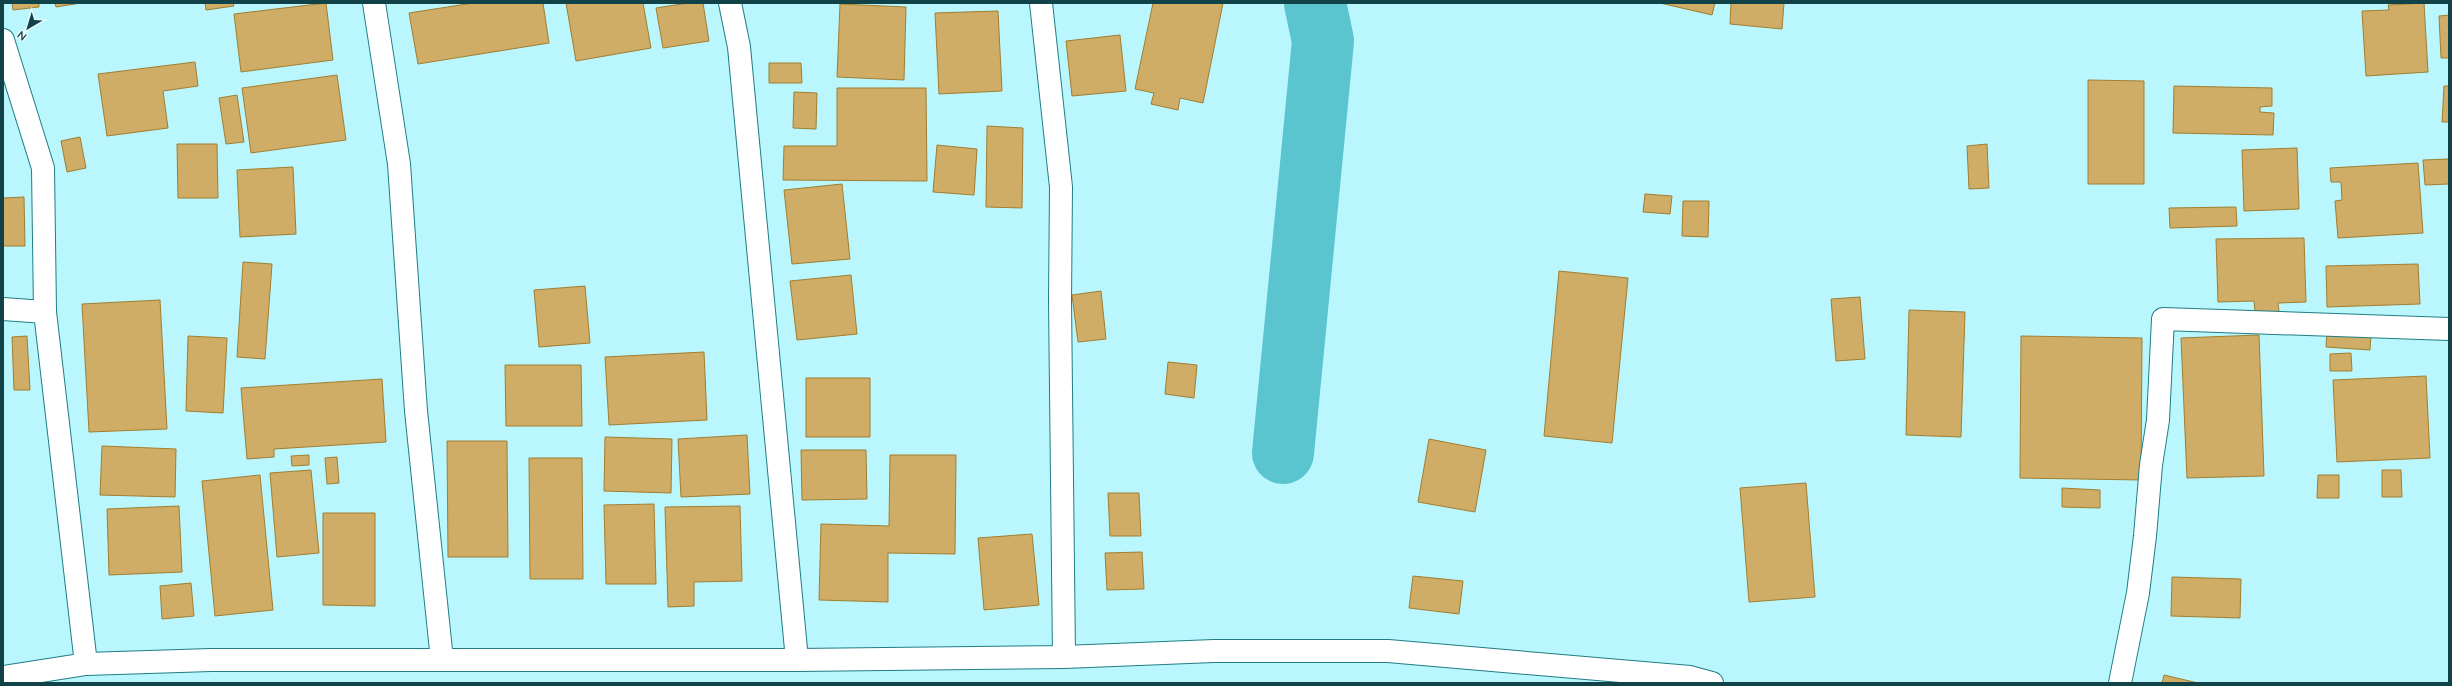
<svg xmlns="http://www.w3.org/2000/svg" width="2452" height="686" font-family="Quicksand,sans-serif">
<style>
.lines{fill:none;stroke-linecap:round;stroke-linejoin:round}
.river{stroke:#5ac4cf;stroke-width:62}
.building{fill:#cfad66;stroke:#a17e30}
.minor-casing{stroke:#207d86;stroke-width:24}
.minor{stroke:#fff;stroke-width:22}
</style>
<rect width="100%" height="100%" fill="#b9f6fd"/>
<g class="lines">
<path class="river" d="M1283 453 1323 41 1315 3"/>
</g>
<path class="building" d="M12 3H39V7L13 10Z
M55 3H81L56 7Z
M205 3H233L234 6 206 10Z
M326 3 333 60 241 72 234 14Z
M473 3H543L549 43 418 64 409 13Z
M566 3H643L651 48 576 61Z
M688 3H703L709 41 663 48 656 8Z
M1153 3H1223L1203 103 1180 98 1178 110 1151 104 1154 93 1135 89Z
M1660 3H1715L1712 15Z
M1731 3H1784L1782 29 1730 24Z
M2424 3 2428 72 2366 76 2362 11 2389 10 2388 5Z
M840 4 906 7 904 80 837 77Z
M998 11 1002 91 939 94 935 13Z
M2449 15V58H2441L2439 16Z
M1120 35 1126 91 1072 96 1066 41Z
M195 62 198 86 163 91 168 128 107 136 98 74Z
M769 63H801L802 83H769Z
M337 75 346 140 251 153 242 88Z
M2088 80 2144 81V184H2088Z
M2174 86 2272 88V106L2260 107V112L2274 113 2273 135 2173 133Z
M2444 86H2449V122H2442Z
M837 88H926L927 181 783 180 784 146H837Z
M794 92 817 93 816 129 793 128Z
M237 95 244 142 226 144 219 98Z
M987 126 1023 128 1022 208 986 207Z
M80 137 86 168 67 172 61 141Z
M177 144H217L218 198H178Z
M1987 144 1989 188 1969 189 1967 146Z
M937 145 977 149 974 195 933 192Z
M2297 148 2299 209 2244 211 2242 150Z
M2449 159V184L2425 185 2423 160Z
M2418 163 2423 233 2338 238 2335 201 2342 200 2341 182H2331L2330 168Z
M293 167 296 234 240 237 237 170Z
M842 184 850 259 792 264 784 190Z
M1645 194 1672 196 1670 214 1643 212Z
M24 197 25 246H3V198Z
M1683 201H1709L1708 237 1682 236Z
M2236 207 2237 226 2170 228 2169 208Z
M2304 238 2306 302 2278 303 2279 312H2255L2254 301 2218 302 2216 239Z
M243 262 272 264 265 359 237 357Z
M2418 264 2420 304 2327 307 2326 266Z
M1559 271 1628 278 1612 443 1544 436Z
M851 275 857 334 797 340 790 281Z
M585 286 590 343 539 347 534 290Z
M1101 291 1106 339 1078 342 1072 295Z
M1860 297 1865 359 1836 361 1831 299Z
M160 300 167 429 89 432 82 304Z
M1909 310 1965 312 1961 437 1906 435Z
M2327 330 2371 333 2370 350 2326 347Z
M2259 335 2264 476 2187 478 2181 338Z
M27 336 30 390H14L12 337Z
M188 336 227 338 223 413 186 411Z
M2021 336 2142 338 2141 480 2020 478Z
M704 352 707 420 609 425 605 357Z
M2351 353 2352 371H2330V354Z
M1168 362 1197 365 1194 398 1165 394Z
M505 365H581L582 426H506Z
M2426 376 2430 458 2337 462 2333 380Z
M806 378H870V437H806Z
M382 379 386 442 274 449V457L247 459 241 388Z
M747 435 750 494 681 497 678 439Z
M605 437 672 439 671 493 604 491Z
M1429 439 1486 450 1475 512 1418 502Z
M447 441H507L508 557H448Z
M102 446 176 449 175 497 100 495Z
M801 450H866L867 499 802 500Z
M309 455V465L292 466 291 456Z
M890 455H956L955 554 888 553V602L819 600 821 524 889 526Z
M337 457 339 483 327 484 325 458Z
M529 458H582L583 579H530Z
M311 470 319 553 277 557 270 473Z
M2382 470H2401L2402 497H2382Z
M260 475 273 610 215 616 202 481Z
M2318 475H2339V498H2317Z
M1806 483 1815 597 1749 602 1740 488Z
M2062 488 2100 490V508L2062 507Z
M1108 493H1139L1141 536H1110Z
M654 504 656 584H606L604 505Z
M179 506 182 572 109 575 107 509Z
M740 506 742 581 694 582V606L668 607 665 507Z
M323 513H375V606L323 605Z
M1032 534 1039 605 984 610 978 538Z
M1142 552 1144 589 1107 590 1105 553Z
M1413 576 1463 581 1459 614 1409 608Z
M2172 577 2241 579 2240 618 2171 616Z
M191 583 194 616 162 619 160 586Z
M2164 675 2198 683H2162Z"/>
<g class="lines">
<g class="minor-casing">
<path id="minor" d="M374 3 399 164 416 411 442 660
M730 3 739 47 797 660
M1041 3 1061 187 1060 301 1064 657
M3 40 43 168 45 312 86 664
M3 309 45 312
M3 677 86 664 211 660H797L1064 657 1214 651H1388L1690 677 1712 683
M2120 683 2138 593 2145 536 2151 465 2158 420 2163 319 2449 329"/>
</g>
<use href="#minor" class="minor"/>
</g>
<rect width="2452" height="686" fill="none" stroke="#104247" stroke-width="8"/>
<g transform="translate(28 28) rotate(218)" stroke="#e7fbfd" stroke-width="3" paint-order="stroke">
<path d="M0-3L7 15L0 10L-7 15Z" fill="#104247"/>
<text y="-6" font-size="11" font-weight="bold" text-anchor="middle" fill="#104247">N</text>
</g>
</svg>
